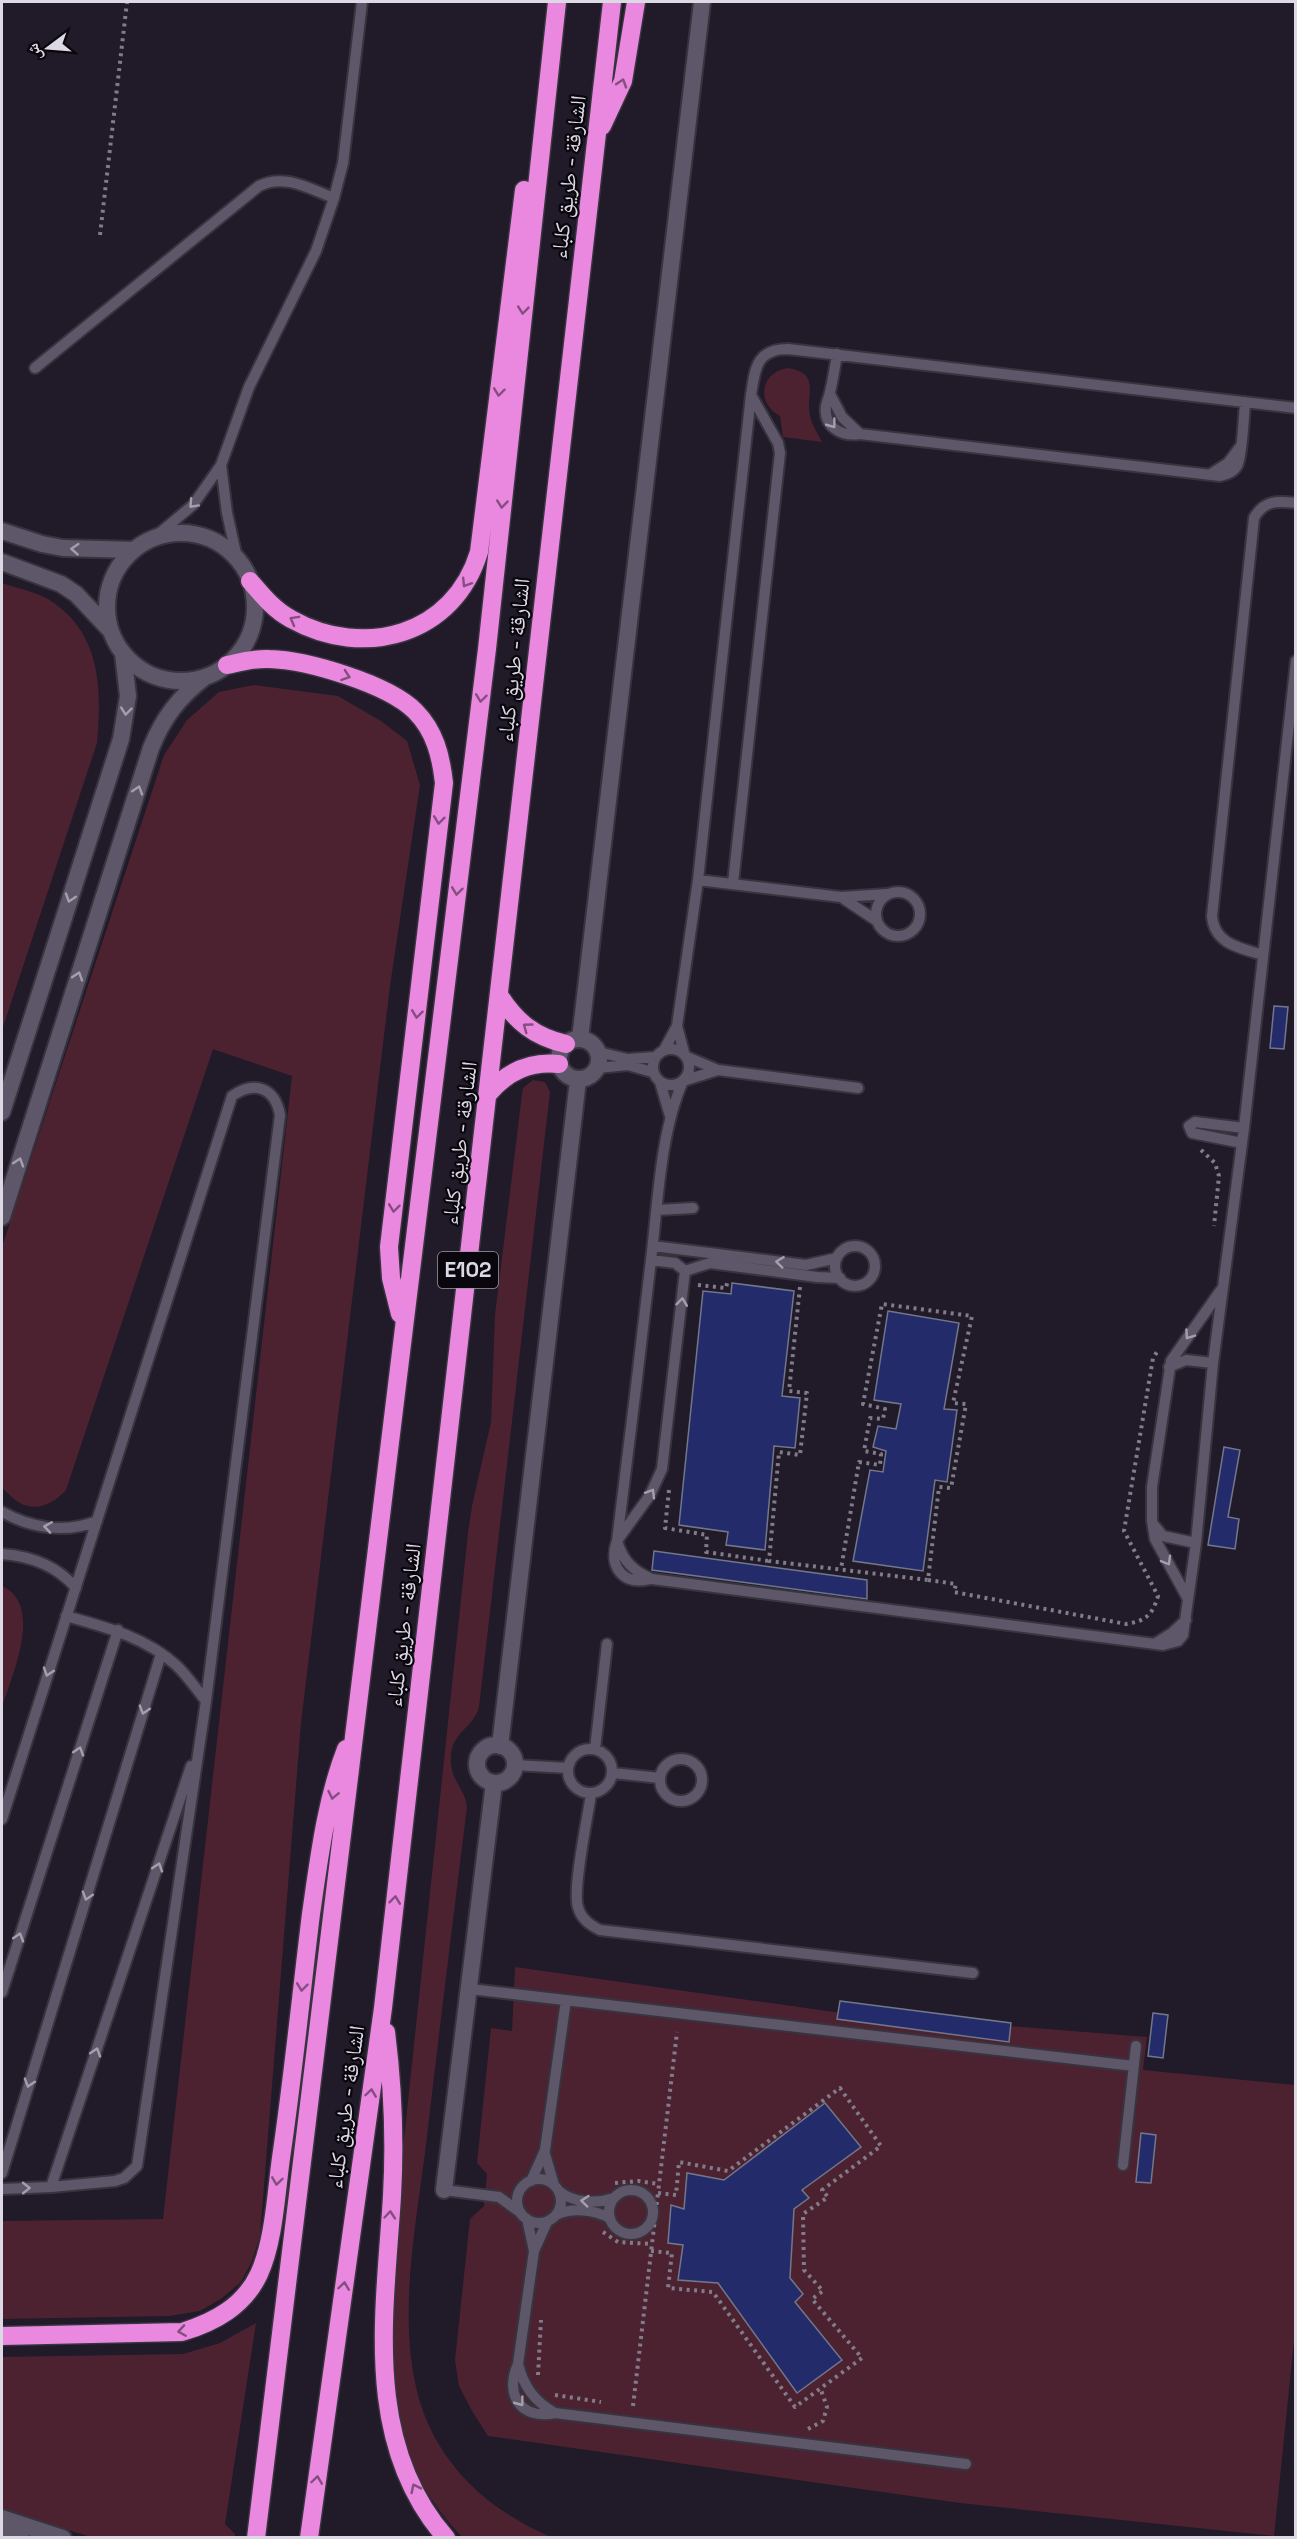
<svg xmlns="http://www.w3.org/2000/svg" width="1297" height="2539" font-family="'Space Grotesk','Noto Naskh Arabic',sans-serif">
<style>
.green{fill:#4d2230}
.building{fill:#242b6b;stroke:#727789;stroke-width:1.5}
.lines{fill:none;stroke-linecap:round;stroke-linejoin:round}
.service-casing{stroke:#38343f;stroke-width:14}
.tertiary-casing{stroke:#38343f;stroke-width:20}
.motorway-casing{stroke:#38343f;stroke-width:21}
.path{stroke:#817c89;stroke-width:4;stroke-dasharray:3 4.5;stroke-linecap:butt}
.service{stroke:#5e5769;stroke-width:10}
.tertiary{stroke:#5e5769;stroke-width:16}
.motorway{stroke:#e988de;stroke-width:18}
.oneway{stroke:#844e80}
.oneway2{stroke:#a49ead}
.labels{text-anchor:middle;stroke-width:4.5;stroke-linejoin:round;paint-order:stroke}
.shield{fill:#09070d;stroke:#9d9aa4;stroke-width:1.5}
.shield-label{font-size:21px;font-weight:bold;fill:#ddd9e4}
.street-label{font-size:22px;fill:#ddd9e4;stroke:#09070d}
</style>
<rect width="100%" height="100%" fill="#201a29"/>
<path class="green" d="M787 368C822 373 805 394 810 416 812 425 818 434 822 442L783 437 780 416C756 403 760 373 787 368Z
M2 583C16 588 33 591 46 598 101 630 102 687 97 743L2 1030Z
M254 685 338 696 381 721 407 741 420 785 390 986 301 1723 260 2236 252 2261 241 2282 222 2298 200 2311 169 2316 2 2319V2221L163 2219 292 1076 213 1049 66 1490C52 1506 31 1514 13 1498 9 1495 6 1491 2 1488V1247L164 755 187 720 219 692Z
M533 1080 545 1082 550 1092 479 1707C473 1730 448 1732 451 1764 452 1781 466 1791 467 1807 453 1920 439 2032 426 2145 416 2225 396 2323 420 2402 440 2467 490 2511 551 2537L463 2538C432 2506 404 2461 395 2417 388 2384 388 2344 386 2310L468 1533 472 1506 491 1422 495 1315 522 1094 523 1088Z
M2 1586C44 1605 12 1675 2 1707Z
M515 1967 834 2012 1147 2037 1143 2070 1295 2085 1296 2321 1274 2536 960 2503 488 2436 472 2411 459 2386 455 2360 470 2219 484 2206 487 2174 477 2163 491 2028 512 2031Z
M256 2323 225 2524 235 2534V2537H91L2 2510V2357L183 2354 220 2343Z"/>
<path class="building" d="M1274 1006 1288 1007 1284 1049 1270 1048Z
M732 1283 794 1291 782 1396 800 1398 795 1448 774 1446 765 1550 726 1545 728 1532 679 1525 703 1291 731 1294Z
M888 1311 959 1323 944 1409 957 1410 947 1482 935 1480 923 1571 853 1561 870 1470 883 1472 886 1451 873 1447 878 1426 896 1429 901 1404 874 1400Z
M1224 1447 1240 1450 1228 1517 1239 1519 1235 1549 1208 1545Z
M654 1551 867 1580V1599L652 1570Z
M840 2001 1011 2023 1009 2042 837 2019Z
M1153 2013 1168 2015 1163 2058 1148 2056Z
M825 2103 861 2147 802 2190 809 2198 794 2209 790 2278 803 2294 795 2302 842 2360 797 2393 718 2283 678 2280 683 2245 668 2243 671 2205 684 2209 687 2173 724 2180Z
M1141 2133 1156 2135 1151 2183 1136 2182Z"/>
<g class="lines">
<g class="service-casing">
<path id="service" d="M837 354C835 367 833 380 830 392 829 397 827 401 826 406 823 427 842 437 860 434L1220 476C1227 474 1233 473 1237 466 1242 459 1244 415 1245 402
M35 368 259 186C284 173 310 189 334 198
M830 394 842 417 860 434
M221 465 227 513 237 558
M1211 474 1228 463 1240 447
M156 536 193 505 221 465 249 387 316 251 334 198 343 163 362 2
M698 880 841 897 887 894
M733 883 780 453 778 443 751 395
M876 914a22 22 0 1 1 44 0a22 22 0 1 1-44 0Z
M844 899 877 921
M1263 955C1240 948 1214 944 1212 916L1254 518C1264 500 1277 501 1296 503
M677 1026 685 1056 718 1070 858 1088
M653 1067a18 18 0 1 1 36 0a18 18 0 1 1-36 0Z
M664 1050 677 1026 698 880 751 395C755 369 756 349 788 349L1296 408
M598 1052 628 1059 655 1057
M597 1068 628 1065 652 1072
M660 1082 670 1116
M1242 1143 1192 1133 1189 1126 1195 1122 1244 1128
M657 1210 693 1208
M653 1246 806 1265 837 1258
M835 1266a20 20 0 1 1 40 0a20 20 0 1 1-40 0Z
M685 1271 710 1263 817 1277 840 1278
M1169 1367 1186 1360 1213 1363
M2 1512C31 1528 65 1534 97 1521
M1153 1524 1163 1536 1196 1543
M619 1538 650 1495 662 1469 685 1271 675 1263 651 1260
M617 1541C623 1561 633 1571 652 1579L1163 1645 1178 1641 1183 1635 1196 1543 1213 1363 1244 1128 1296 661
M2 1554C30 1556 57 1566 76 1588
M651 1579C623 1586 608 1567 617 1541 629 1447 640 1354 651 1260 658 1203 660 1133 683 1081L718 1070
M1188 1599 1155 1539 1152 1521V1487L1171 1361 1221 1290
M66 1616C105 1627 145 1637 176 1665 187 1675 196 1689 206 1701
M1156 1643 1172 1633 1186 1620
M568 1771a22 22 0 1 1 44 0a22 22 0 1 1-44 0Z
M595 1749 607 1644
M660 1780a21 21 0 1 1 42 0a21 21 0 1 1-42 0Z
M515 1765 568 1768
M613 1773 660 1778
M591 1794C588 1816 572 1890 578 1907 581 1919 590 1925 600 1930L973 1973
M2 1819 232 1096C255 1080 275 1088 280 1115L206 1701 137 2166 124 2178 115 2181 51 2187 2 2189
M470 1989 1134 2066
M2 1992 118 1630
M545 2154 554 2185
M1123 2165 1136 2046
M2 2173 161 1654
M517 2201a22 22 0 1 1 44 0a22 22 0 1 1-44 0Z
M531 2181 545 2150 566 2000
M51 2187 191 1766
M444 2190 499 2197 521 2213
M609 2212a22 22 0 1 1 44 0a22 22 0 1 1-44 0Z
M559 2191C573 2203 596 2204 614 2198
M556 2215C572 2207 595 2210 610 2218
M527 2219 534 2251
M547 2222 534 2251 518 2364C504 2395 521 2420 555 2413L966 2464
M518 2364C524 2387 534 2401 555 2413"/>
</g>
<g class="tertiary-casing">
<path id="tertiary" d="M2 531 42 544 63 548 134 550
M107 607a74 74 0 1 1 148 0a74 74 0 1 1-148 0Z
M2 562 61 584 76 594 110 630
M580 1039 702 2
M559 1059a20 20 0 1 1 40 0a20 20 0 1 1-40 0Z
M2 1112 121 739 128 696 123 653
M2 1217 151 748C163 718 179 697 205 677
M477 1764a19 19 0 1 1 38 0a19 19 0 1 1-38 0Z
M500 1746 578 1080
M444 2190 494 1783
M2 2518 63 2538
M2 2531 21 2538"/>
</g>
<g class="motorway-casing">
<path id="motorway" d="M602 126 623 81 636 2
M250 581C262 595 274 610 291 619 364 660 454 635 479 552L524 190
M227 665C241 662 255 658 269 659 307 660 388 684 415 711 435 731 441 756 444 783L389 1247 391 1278 400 1314
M499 995C516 1022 535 1037 566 1044
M489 1093C508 1071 530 1061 559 1064
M386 2032C393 2087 395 2142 392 2196 385 2312 362 2442 446 2538
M2 2336 182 2332C215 2322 244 2306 259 2274 274 2241 276 2194 281 2158 293 2077 301 1995 311 1914 319 1859 326 1800 346 1749
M256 2538 487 649 557 2
M309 2538 383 2008 612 2"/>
</g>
<path class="path" d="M100 235 127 2
M1201 1150 1215 1163 1219 1176 1214 1226
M698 1285 726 1288 728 1279
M800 1287 789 1391 807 1393 800 1455 779 1452 769 1561 928 1580 939 1487 951 1488 966 1404 953 1403 972 1316 882 1304 863 1404 885 1409 883 1419 870 1418 864 1451 881 1454 880 1465 859 1462 841 1569
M669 1490 665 1528 707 1535 706 1552 769 1561
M928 1580 956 1584 954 1592 1126 1624C1145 1621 1152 1616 1158 1596L1124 1531 1153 1358 1159 1349
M615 2183 638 2181 659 2184
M603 2232 618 2242 652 2244
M651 2251 672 2253 668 2288 713 2292 795 2407 862 2358 812 2299 823 2291 804 2270 803 2214 828 2197 822 2190 881 2146 840 2088 728 2171 679 2162 676 2195 658 2193 677 2032
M538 2375 541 2320
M555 2395 601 2402
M633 2406 658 2193
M808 2429 823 2421 827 2407 821 2390"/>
<use href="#service" class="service"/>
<use href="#tertiary" class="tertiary"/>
<use href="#motorway" class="motorway"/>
</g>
<defs><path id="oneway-chevron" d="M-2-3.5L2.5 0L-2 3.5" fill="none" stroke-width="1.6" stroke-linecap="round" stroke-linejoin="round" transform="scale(1.5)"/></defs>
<g class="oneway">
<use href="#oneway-chevron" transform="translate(622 83) rotate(-72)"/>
<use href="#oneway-chevron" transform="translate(523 310) rotate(96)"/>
<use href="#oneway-chevron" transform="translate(499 392) rotate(97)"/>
<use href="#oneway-chevron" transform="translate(502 504) rotate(96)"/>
<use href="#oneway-chevron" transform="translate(466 583) rotate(122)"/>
<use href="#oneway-chevron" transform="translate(294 620) rotate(-151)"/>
<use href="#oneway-chevron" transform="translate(346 676) rotate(19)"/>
<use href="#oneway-chevron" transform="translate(481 698) rotate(97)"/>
<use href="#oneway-chevron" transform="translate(439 820) rotate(97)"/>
<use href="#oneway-chevron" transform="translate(457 891) rotate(97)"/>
<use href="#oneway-chevron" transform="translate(417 1014) rotate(97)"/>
<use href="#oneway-chevron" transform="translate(527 1027) rotate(-144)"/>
<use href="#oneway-chevron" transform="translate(394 1208) rotate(97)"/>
<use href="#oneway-chevron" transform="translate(333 1795) rotate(102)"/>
<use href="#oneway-chevron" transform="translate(395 1900) rotate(-83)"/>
<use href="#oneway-chevron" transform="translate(302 1987) rotate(97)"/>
<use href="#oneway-chevron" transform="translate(371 2093) rotate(-82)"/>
<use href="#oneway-chevron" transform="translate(277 2181) rotate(98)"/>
<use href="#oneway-chevron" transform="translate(390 2215) rotate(-85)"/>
<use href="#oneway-chevron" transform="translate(344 2286) rotate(-82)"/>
<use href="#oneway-chevron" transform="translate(182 2331) rotate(171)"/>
<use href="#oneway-chevron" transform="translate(317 2480) rotate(-82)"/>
<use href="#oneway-chevron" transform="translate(415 2488) rotate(-116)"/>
</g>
<g class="oneway2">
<use href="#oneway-chevron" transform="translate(832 424) rotate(53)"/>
<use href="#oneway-chevron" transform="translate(193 504) rotate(133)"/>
<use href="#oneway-chevron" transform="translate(75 549) rotate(-176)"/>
<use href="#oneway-chevron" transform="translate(126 711) rotate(96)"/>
<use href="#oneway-chevron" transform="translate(138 790) rotate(-72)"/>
<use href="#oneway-chevron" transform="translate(70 898) rotate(108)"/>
<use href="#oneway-chevron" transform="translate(78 976) rotate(-72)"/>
<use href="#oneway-chevron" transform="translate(19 1162) rotate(-72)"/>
<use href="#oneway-chevron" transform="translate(780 1262) rotate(-173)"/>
<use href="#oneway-chevron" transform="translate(682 1302) rotate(-83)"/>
<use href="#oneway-chevron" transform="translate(1189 1335) rotate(125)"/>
<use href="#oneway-chevron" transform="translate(651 1493) rotate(-59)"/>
<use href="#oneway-chevron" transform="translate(48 1527) rotate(-171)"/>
<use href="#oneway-chevron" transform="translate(1167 1561) rotate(60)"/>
<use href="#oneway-chevron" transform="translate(48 1672) rotate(108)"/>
<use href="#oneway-chevron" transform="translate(144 1710) rotate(107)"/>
<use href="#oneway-chevron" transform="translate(79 1751) rotate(-72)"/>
<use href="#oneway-chevron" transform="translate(158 1867) rotate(-72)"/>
<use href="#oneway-chevron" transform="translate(87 1896) rotate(107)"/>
<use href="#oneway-chevron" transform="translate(19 1937) rotate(-72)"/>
<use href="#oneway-chevron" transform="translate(96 2052) rotate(-72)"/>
<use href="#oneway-chevron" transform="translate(29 2083) rotate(107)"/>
<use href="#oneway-chevron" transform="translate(26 2188) rotate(-1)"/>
<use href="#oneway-chevron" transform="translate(585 2201) rotate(-174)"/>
<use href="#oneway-chevron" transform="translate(520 2402) rotate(53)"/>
</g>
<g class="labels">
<rect class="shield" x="438" y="1252" width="60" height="36" rx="4.5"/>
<g class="shield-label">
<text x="468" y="1277">E102</text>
</g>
<g class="street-label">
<text transform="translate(568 177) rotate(-83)" y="8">الشارقة - طريق كلباء</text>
<text transform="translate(513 660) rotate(-84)" y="8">الشارقة - طريق كلباء</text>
<text transform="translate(459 1143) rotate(-83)" y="8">الشارقة - طريق كلباء</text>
<text transform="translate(403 1625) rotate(-83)" y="8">الشارقة - طريق كلباء</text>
<text transform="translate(345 2107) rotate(-82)" y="8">الشارقة - طريق كلباء</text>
</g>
</g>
<rect width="1297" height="2539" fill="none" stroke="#ddd9e4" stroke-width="6"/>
<g transform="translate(48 48) rotate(254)" stroke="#09070d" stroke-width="4.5" paint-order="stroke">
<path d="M0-4.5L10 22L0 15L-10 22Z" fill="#ddd9e4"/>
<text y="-9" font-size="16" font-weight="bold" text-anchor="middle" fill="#ddd9e4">ش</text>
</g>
</svg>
